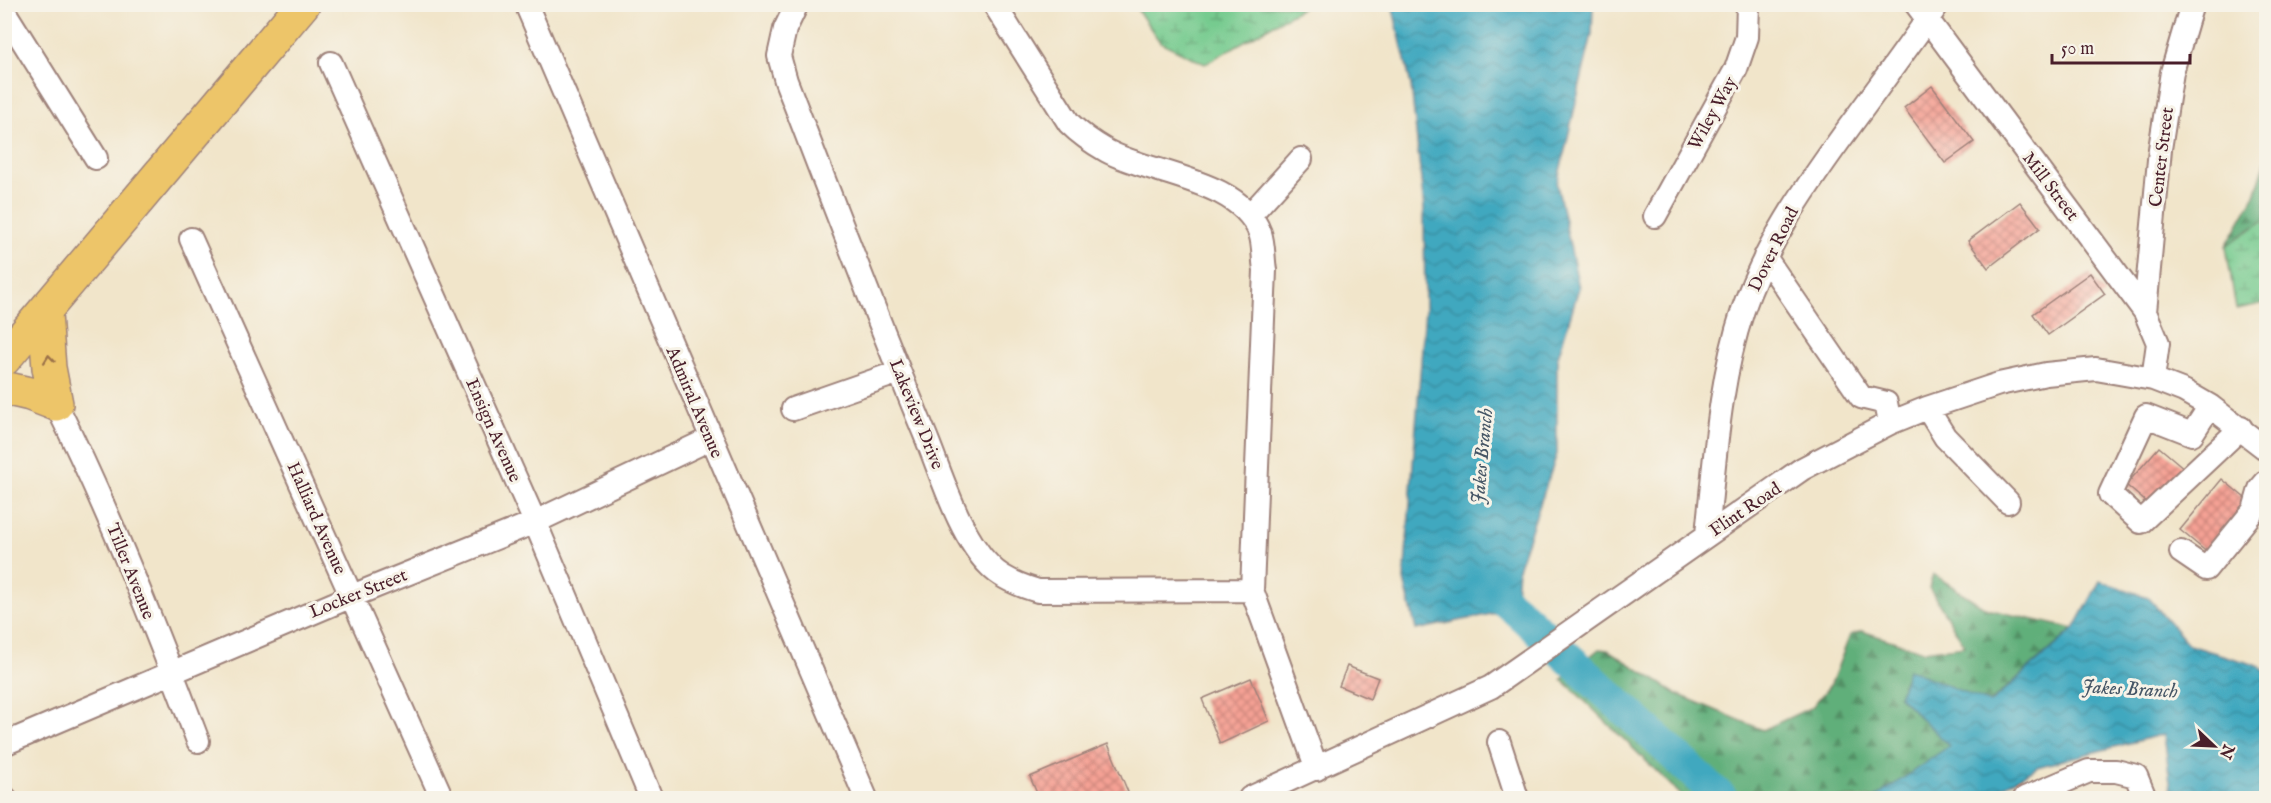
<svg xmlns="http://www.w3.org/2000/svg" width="2271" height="803" font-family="'IM FELL English',serif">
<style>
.forest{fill:url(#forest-firs);stroke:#556752;stroke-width:1.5}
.wetland{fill:url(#wetland-marsh);stroke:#60755d;stroke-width:1.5}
.water{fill:url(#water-waves);stroke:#446475;stroke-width:1.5}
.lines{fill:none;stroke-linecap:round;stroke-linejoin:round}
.river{stroke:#3fa8bf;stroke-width:33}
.building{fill:url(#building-cross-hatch)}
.minor-casing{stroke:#9e827a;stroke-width:26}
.highway-casing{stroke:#9e827a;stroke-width:36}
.minor{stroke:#fff;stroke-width:22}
.highway{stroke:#edc569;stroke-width:33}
.oneway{stroke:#9c724a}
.labels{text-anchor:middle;stroke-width:6;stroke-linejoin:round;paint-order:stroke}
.street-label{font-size:18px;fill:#4a1f2b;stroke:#f7f3e8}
.water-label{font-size:20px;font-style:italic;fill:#465666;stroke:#f7f3e8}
</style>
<defs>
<pattern id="forest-firs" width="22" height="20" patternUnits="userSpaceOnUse" patternTransform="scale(1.5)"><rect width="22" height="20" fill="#60af7a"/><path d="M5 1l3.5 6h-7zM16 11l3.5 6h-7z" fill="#518e64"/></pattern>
<pattern id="wetland-marsh" width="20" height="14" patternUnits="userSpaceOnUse" patternTransform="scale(1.5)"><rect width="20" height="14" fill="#76cb8f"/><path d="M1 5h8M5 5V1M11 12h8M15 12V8" fill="none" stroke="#63a475"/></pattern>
<pattern id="water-waves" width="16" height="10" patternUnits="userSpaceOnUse" patternTransform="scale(1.5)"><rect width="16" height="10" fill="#3fa8bf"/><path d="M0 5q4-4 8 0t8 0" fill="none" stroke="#37889b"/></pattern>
<pattern id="building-cross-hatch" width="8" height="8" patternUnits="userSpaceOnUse" patternTransform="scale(1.5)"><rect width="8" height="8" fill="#f5a194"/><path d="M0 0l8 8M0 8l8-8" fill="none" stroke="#c88379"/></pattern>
</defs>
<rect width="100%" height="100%" fill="#f7f3e8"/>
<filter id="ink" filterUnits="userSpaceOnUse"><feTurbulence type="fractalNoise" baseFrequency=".0167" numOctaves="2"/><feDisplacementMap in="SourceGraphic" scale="12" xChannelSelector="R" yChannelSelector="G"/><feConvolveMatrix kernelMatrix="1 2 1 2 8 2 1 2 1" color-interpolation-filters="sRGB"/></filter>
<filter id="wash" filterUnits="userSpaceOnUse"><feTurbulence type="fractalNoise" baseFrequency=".008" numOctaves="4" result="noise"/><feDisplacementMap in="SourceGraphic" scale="24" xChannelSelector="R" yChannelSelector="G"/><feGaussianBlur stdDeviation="1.35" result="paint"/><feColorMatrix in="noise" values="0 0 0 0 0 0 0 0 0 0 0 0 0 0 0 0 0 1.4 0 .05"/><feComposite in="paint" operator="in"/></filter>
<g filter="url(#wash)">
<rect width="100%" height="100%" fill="#f1e5ca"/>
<path class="forest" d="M2266 160V219L2226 246 2255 195Z
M1933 574 1987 609 2074 629 1989 703 1899 696 1950 746 1875 798H1684L1562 679 1599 649 1608 650 1677 694 1763 730 1812 707 1831 684 1850 635 1862 631 1923 651 1965 646 1929 588Z"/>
<path class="wetland" d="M1134 5H1307L1205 64 1160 42Z
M2266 219V303L2236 309 2226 246Z"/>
<path class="water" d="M1392 5H1593L1592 34 1557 184 1579 288 1557 360V454L1518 569 1515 609 1416 630 1404 580 1425 310 1424 209 1411 85Z
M2100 581 2148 597 2189 645 2259 666 2266 672V798H2172L2164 734 2037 767 1983 798H1875L1949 746 1899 696 1908 669 1990 703 2074 629Z"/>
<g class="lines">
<path class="river" d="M1481 581 1515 609 1721 798"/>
</g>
<g id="blocks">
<path class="building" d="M1932 86 1974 142 1945 163 1904 108Z
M2020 202 2040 228 1988 268 1968 241Z
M2090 273 2105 294 2048 335 2033 314Z
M2159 447 2185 469 2152 507 2126 485Z
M2222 479 2251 503 2209 554 2180 530Z
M1347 666 1378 678 1370 699 1339 686Z
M1251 678 1269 721 1220 744 1202 699Z
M1108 744 1128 792 1113 798H1039L1030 777Z"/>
</g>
</g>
<g filter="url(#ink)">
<use href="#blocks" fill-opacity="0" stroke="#9e827a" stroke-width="1.5"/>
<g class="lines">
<g class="minor-casing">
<path id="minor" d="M526 4 866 798
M797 4 785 29 779 56 786 81C832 200 877 319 926 437 942 476 960 537 990 566 1002 579 1021 586 1038 591L1252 590
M994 4 1069 123C1080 134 1093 143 1107 151 1151 175 1240 179 1260 233 1264 244 1263 259 1265 270L1252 590 1317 769
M1916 4 2145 312 2158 343 2153 379
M4 11 96 158
M331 63 535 522 651 798
M1250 215 1301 159
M1655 216 1736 69 1747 37 1748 4
M191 239 442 798
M1765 257 1861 397 1886 403 1890 423
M2145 312 2160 149 2172 72 2192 4
M56 404C110 513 155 627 198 741
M2210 406 2192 434 2146 416 2110 494 2141 522 2241 428
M1927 408 1945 437 2008 502
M793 409 899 372
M1707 534C1715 460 1719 382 1743 310 1765 246 1803 191 1842 137 1874 93 1907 49 1938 4
M2181 552 2206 569 2254 510 2260 489 2266 482
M1499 742 1517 798
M4 744 352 596 535 522 710 439
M4 797 5 798
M1250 798 1491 687 1802 469 1890 423 1927 408 1999 384 2046 374 2096 369 2153 379 2184 391 2210 406 2266 449
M2025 798 2089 771H2116L2136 776 2145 798"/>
</g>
<g class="highway-casing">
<path id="highway" d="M45 314 49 368 56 404
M4 359 303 4
M4 388 30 394 56 404"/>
</g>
<use href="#minor" class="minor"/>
<use href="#highway" class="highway"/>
</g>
<defs><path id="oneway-chevron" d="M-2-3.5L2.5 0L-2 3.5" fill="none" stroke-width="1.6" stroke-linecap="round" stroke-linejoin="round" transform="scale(1.5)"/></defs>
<use class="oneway" href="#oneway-chevron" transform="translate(49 359) rotate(-96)"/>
</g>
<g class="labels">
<g class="street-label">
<text transform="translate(1712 113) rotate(-61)" y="6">Wiley Way</text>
<text transform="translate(2161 157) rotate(-83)" y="6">Center Street</text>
<text transform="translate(2051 186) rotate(53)" y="6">Mill Street</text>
<text transform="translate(1773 249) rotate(-64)" y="6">Dover Road</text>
<text transform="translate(695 402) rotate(67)" y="6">Admiral Avenue</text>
<text transform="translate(917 414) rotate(68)" y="6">Lakeview Drive</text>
<text transform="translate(494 430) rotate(66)" y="6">Ensign Avenue</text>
<text transform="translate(1745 509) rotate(-34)" y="6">Flint Road</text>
<text transform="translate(317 518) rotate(66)" y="6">Halliard Avenue</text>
<text transform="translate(131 571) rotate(68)" y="6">Tiller Avenue</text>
<text transform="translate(358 593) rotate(-22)" y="6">Locker Street</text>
</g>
<g class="water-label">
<text transform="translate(1481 456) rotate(-85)" y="7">Jakes Branch</text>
<text transform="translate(2130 688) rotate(3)" y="7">Jakes Branch</text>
</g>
</g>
<rect width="2271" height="803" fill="none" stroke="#f7f3e8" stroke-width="24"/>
<g transform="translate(2214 746) rotate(113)" stroke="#f7f3e8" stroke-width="4.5" paint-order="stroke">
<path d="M0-4.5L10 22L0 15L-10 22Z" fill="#4a1f2b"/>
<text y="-9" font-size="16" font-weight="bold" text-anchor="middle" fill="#4a1f2b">N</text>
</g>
<path d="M2052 54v9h138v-9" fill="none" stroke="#4a1f2b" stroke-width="3"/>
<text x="2061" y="54" font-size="18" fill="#4a1f2b" stroke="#f7f3e8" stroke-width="4.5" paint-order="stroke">50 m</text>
</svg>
